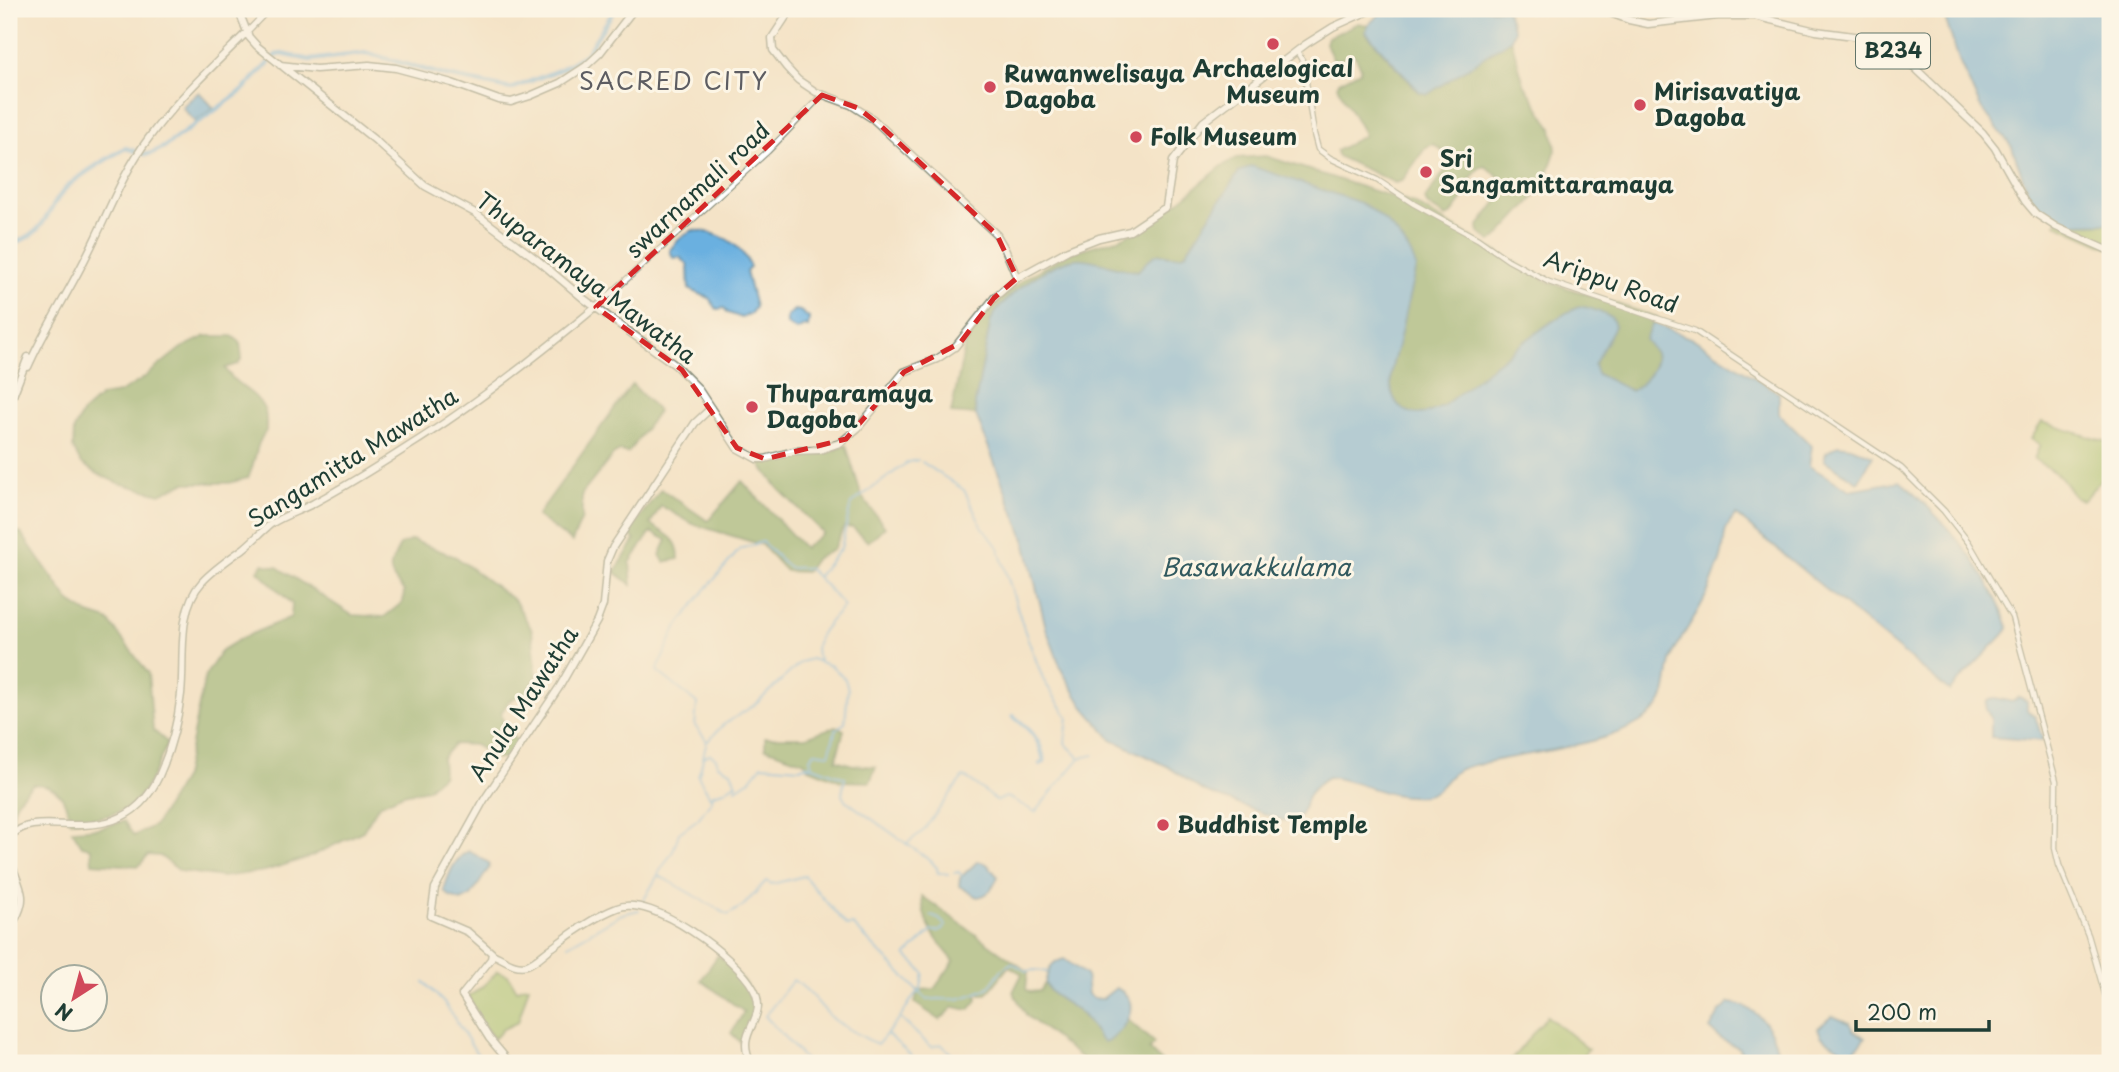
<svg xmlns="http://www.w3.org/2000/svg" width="2119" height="1072" font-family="'Playpen Sans',sans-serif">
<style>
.green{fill:#9dc06a;stroke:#5e7e4f;stroke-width:2}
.forest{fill:#7ea65e;stroke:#4e7249;stroke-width:2}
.water{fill:#6ab0e0;stroke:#44768a;stroke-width:2}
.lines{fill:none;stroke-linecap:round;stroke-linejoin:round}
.stream{stroke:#6ab0e0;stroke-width:2}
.canal{stroke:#6ab0e0;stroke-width:4.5}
.minor-casing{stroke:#8a907e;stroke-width:7}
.major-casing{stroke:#8a907e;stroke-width:9}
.minor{stroke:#fff;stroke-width:4.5}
.major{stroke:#fff;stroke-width:6}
.marked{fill:none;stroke:#d62828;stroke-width:5;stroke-dasharray:14 9;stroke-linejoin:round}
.poi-dot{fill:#d1495b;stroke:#fcf5e5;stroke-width:2.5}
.labels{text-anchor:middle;stroke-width:6;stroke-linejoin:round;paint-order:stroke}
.shield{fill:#fcf5e5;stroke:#617469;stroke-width:2}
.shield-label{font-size:21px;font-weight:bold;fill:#1f3d34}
.poi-label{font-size:23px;font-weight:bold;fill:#1f3d34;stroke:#fcf5e5;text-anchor:start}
.street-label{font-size:23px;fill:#1f3d34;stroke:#fcf5e5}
.neighbourhood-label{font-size:24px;letter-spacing:2px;fill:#5d5d62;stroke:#fcf5e5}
.water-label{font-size:24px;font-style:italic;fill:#325a5f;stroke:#fcf5e5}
</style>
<rect width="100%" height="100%" fill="#fcf5e5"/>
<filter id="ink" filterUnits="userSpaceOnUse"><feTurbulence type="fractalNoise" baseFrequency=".0143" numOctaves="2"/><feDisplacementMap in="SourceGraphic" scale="14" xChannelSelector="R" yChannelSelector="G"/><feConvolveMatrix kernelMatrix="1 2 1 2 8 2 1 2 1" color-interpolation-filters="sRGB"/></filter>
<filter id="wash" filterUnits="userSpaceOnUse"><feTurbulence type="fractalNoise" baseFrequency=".00686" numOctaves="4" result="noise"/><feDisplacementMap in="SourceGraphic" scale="28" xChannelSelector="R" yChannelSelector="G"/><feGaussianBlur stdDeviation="1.57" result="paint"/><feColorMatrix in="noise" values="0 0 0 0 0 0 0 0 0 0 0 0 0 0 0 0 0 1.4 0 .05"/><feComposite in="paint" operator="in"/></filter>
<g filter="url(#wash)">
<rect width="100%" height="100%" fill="#f4e3c7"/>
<path class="green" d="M2059 219 2070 224 2110 223V248L2056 224Z
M2042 422 2110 443V469L2085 498 2082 500 2075 497 2061 477 2034 459 2040 445 2031 439Z
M497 971 508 975 517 990 522 987 529 986 518 1022 503 1029 494 1039 480 1021 468 997C476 992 492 979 497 971Z
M1547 1016 1588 1049 1577 1063H1515L1511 1060Z"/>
<path class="forest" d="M1358 23 1368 25 1366 33 1419 92 1428 94 1511 39 1524 84 1552 128 1556 149 1543 188 1496 239 1491 241 1479 233 1478 227 1508 187 1506 182 1485 166 1479 168 1466 186 1468 192 1451 215 1446 217 1427 205 1425 199 1450 163V157L1433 144 1426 147 1402 181 1395 183 1337 156 1336 151 1363 136V132L1337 86 1339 82 1360 71 1361 67 1355 56 1351 54 1336 61 1332 58 1326 43 1328 37Z
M1266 156 1414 204 1549 282 1657 317 1645 339C1648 343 1653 349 1655 353 1659 366 1642 386 1631 391L1597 374 1594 365 1615 326 1578 307 1552 321 1443 406C1413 424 1388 410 1391 374 1392 364 1396 352 1398 342 1404 317 1410 292 1416 267L1239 172 1185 254 1174 257 1159 253 1138 271 1070 260 1022 286 991 320 975 404 976 415 951 413 966 340 991 307 1022 280 1068 253 1121 238 1135 231 1182 199 1222 166 1237 158Z
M206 336H232L240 342 242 358 238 364 225 368C235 387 255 390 264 409 267 415 266 425 266 431 254 446 257 460 248 478L229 483H184L160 494 118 483 98 474 81 463 73 448 74 429 83 412 101 396 119 393 141 380 181 348Z
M632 384 658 411 628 453 620 451 613 455 582 494V518L572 542 537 516Z
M846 445 862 497 885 527 868 542 853 528 844 527 833 550 816 558 806 572 786 571 762 545 693 524 661 506 650 524C666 535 679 537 679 559L664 562 660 555 667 540 651 532 630 563 632 585 615 572 635 540 628 532 661 489 708 521 742 481 804 548 823 533 779 489 759 463 833 451Z
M9 528 21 533 70 602 89 614 108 620 148 673 153 730 168 743C140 802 139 815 70 821 66 798 58 784 33 784 19 797 10 805 14 825L9 834Z
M412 540 456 557 515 601 532 630 537 677 527 691 509 701 501 713 505 729 519 743 506 759H497L475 745 454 744 442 758 443 774 428 789 403 794 379 805 363 831 310 857 265 871 222 877 180 871 160 856 148 855 139 866 92 863 91 848 82 846 72 830 99 828 124 821 134 836 155 825 184 777 205 676 222 650 242 638 291 617 292 604 258 571 263 564 277 567 352 615 384 617 403 602 404 591C385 571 389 568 400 545Z
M836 726 844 730 836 760 853 765 876 767 870 782 841 781 807 767 805 762 765 748V737H806Z
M922 896 1028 972 1026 989 1030 992 1040 991 1045 983C1053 1000 1072 1003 1084 1017 1094 1028 1095 1034 1108 1042L1128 1020 1154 1043 1149 1050 1163 1063H1088L1027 1016 1013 992 1022 974 1009 966 987 994H977V1000L969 1010 954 1007 940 1020 915 1003 918 990 934 989 954 961C937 941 922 924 922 896Z
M718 955C751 986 766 1000 740 1042L731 1033 744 1012 701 980Z"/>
<path class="water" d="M1385 9H1506L1514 30 1511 39 1428 94 1420 92 1366 32 1368 25Z
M1942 9H2110V223L2070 224 2036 204 2028 192 2012 147 1980 106 1961 66Z
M199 92 214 108 195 122 182 107Z
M1251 166 1361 203C1382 214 1410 244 1416 267 1410 292 1404 317 1399 342 1396 352 1392 364 1391 374 1388 410 1413 424 1443 406 1465 389 1561 308 1581 307 1591 306 1603 314 1612 318L1615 326 1594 365 1597 374 1631 391C1642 386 1659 366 1655 353 1653 349 1647 343 1645 339L1653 323 1695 340 1779 393V414L1812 446 1809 466 1850 490 1900 481C1946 521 1989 571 2009 629L1949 691 1736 515C1720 533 1727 536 1721 558 1718 568 1713 578 1710 587 1700 611 1685 630 1674 652 1668 666 1669 680 1665 694 1648 748 1510 752 1463 768 1444 774 1445 794 1420 796 1387 799 1359 780 1328 777 1320 781 1310 791 1307 799 1302 813 1301 822 1284 821L1205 792 1167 766 1111 739 1083 706 1062 671 1046 628 1025 541 976 415 975 404 991 320C1003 296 1057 255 1084 259 1102 261 1119 270 1138 271 1165 240 1157 263 1185 254L1239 172Z
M693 230C717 232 742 242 750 267L746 272 755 307 751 313 742 318 728 313 724 308 717 309 709 298 689 289 688 265 680 257 673 258 670 250 679 239Z
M794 310 800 311 809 318 808 327 804 326 797 330 787 325V317Z
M1838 445 1851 447 1873 456 1858 482 1824 460 1826 453Z
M2019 697 2027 701V710L2035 716 2043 741 1991 737V718L1986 709 1987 701 1996 698 2012 702Z
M469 851 489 863V868L471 896 461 901 450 897 444 891C448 876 454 858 469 851Z
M978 861 987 864 998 877C993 887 989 896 977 897L959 886 960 878Z
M1064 959 1086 975 1088 994 1093 998 1102 999 1116 988C1144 1001 1126 1028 1108 1042H1103C1095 1034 1090 1023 1083 1015 1070 1003 1053 999 1045 983 1048 970 1051 963 1064 959Z
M1730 1003C1759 1006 1779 1034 1778 1063H1760L1741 1053 1740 1048 1722 1040 1710 1029 1719 1013Z
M1832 1016 1850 1023 1854 1030 1865 1038 1850 1055 1821 1036 1818 1028Z"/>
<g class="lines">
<path class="stream" d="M922 462 964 490 981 525 998 547 1024 629 1044 681 1068 717 1065 743 1080 758
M818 576 841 548 851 504 908 462 918 460
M702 758 710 754 716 758 718 765 731 771 736 783V789L751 779 762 765 800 768 804 766H812L810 758 815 752 829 754 836 729 845 723 848 689 845 679 832 666 811 659 801 662 756 704 723 725 708 741
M813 766 845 778 842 794 845 800 931 861 937 868 938 873 948 874
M712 798 713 794 724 791 735 783
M906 844 923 831 963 777 967 778 997 801 1006 797 1010 798 1035 812 1080 758 1094 755
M954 873 959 872 962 876
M658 874 673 851 679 833 698 819 712 800 698 776C703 764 703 753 707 741L695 726 697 703 657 671 675 630 701 595 740 549 762 542 789 568C795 568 802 567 807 568 813 570 837 599 844 606 831 621 808 640 819 660
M641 905 658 875 728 915 744 905 766 881 772 884 804 876 847 926 853 925 927 1000C938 998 946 1000 956 999 961 999 979 992 984 990 997 984 995 970 1012 963L1026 971 1036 970 1047 972
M568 945 622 914 639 910
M424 982 445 1004 483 1063
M901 1019 931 1047 941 1044 961 1063
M888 1035 920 1063
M808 1063 765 1016 793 980C809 989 817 1003 829 1015 843 1029 861 1034 877 1045L900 1018 915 994 920 992 924 973 906 955 932 931H939L946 926 939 919 931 916"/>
<path class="canal" d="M9 244C47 235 44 213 65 189 77 176 109 158 125 148 147 153 140 160 164 147L242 91 276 55 282 54 310 60 367 53 447 76 511 89 561 69 586 54 615 9
M1013 716C1030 729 1041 740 1044 762L1040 764"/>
</g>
</g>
<g filter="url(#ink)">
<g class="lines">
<g class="minor-casing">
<path id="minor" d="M247 32 269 9
M1297 51 1303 62 1314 134 1318 149 1330 158 1377 180 1414 204 1478 239 1508 260 1549 282 1695 331 1901 468 1944 511 1969 543 2012 617 2056 781 2055 848 2059 865 2088 935 2110 1011
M596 307 768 151 822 95"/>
</g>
<g class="major-casing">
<path id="major" d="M238 9 249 37 257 46 376 141 425 186 475 213 540 262 584 299 675 365 697 387 737 448 757 459H765L794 451 820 450 840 443 858 428 904 372 937 359 955 347 994 298 1017 278 1068 250 1099 238 1130 231 1166 207 1173 161 1203 122 1306 44 1333 27 1373 9
M791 9 772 38 773 50 786 67 798 80 816 92 851 105 873 119 997 235 1005 249 1017 278
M1599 9 1629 20 1648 24 1718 16H1754L1816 31 1861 37 1879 43 1914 67 1983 133 1995 148 2025 201 2036 214 2056 227 2110 251
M280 65 316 69 369 65 396 68 452 83 499 100 511 102 530 96 560 83 586 66 600 53 634 9
M9 406 28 357V367C45 328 69 292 88 253 108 214 122 174 148 139 176 100 213 66 247 32
M9 929C15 920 23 908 22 896 20 877 0 853 13 835 37 804 121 859 159 776 170 751 178 721 181 694 185 659 176 610 202 582 214 569 229 559 243 549 253 541 261 532 271 524 284 515 300 511 314 503 346 486 378 466 409 446 475 405 536 357 596 307
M492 954C503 958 515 969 527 965 536 962 545 952 553 947 573 932 594 917 617 908 651 893 737 958 753 988 771 1020 733 1030 751 1063
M510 1063 489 1038 462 995 491 959 492 953 468 932 431 916 435 888 484 800 560 686 597 621 603 605 607 561 613 547 695 423 711 408"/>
</g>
<use href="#minor" class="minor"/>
<use href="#major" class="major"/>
</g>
</g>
<path d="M0 0H2119V1072H0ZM822 95 858 108 881 126 997 235 1017 278 994 298 960 343 904 372 846 439 765 459 737 448 682 370 596 307Z" fill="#f4e3c7" fill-opacity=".55" fill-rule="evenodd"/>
<path class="marked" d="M822 95 858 108 881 126 997 235 1017 278 994 298 960 343 904 372 846 439 765 459 737 448 682 370 596 307Z"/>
<g class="poi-dot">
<circle cx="1273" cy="44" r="7"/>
<circle cx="990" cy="87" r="7"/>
<circle cx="1640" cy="105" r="7"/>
<circle cx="1136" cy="137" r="7"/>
<circle cx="1426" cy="172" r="7"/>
<circle cx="752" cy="407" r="7"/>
<circle cx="1163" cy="825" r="7"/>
</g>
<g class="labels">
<rect class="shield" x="1856" y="33.5" width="74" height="35" rx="5"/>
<g class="shield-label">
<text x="1893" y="58">B234</text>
</g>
<g class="poi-label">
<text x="1273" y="77" text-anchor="middle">Archaelogical<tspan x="1273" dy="26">Museum</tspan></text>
<text x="1004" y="82">Ruwanwelisaya<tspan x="1004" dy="26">Dagoba</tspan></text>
<text x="1654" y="100">Mirisavatiya<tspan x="1654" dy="26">Dagoba</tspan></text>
<text x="1150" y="145">Folk Museum</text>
<text x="1440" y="167">Sri<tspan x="1440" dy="26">Sangamittaramaya</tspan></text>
<text x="766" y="402">Thuparamaya<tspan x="766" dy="26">Dagoba</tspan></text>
<text x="1177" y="833">Buddhist Temple</text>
</g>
<g class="street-label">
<text transform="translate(698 190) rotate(-43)" y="8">swarnamali road</text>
<text transform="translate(586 278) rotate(37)" y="8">Thuparamaya Mawatha</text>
<text transform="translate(1611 282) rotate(20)" y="8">Arippu Road</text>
<text transform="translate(353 458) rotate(-32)" y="8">Sangamitta Mawatha</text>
<text transform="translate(524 704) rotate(-57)" y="8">Anula Mawatha</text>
</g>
<g class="neighbourhood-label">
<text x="674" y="90">SACRED CITY</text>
</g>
<g class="water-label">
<text x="1256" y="576">Basawakkulama</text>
</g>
</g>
<rect width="2119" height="1072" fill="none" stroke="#fcf5e5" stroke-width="35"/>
<g transform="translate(74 998) rotate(216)"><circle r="33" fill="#fcf5e5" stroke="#a4ab9e" stroke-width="2"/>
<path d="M0-5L12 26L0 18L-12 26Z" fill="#d1495b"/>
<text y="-10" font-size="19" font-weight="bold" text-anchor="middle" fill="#1f3d34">N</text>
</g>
<path d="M1856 1020v10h133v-10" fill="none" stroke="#1f3d34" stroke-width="3.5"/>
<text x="1867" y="1020" font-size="21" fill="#1f3d34" stroke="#fcf5e5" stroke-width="5" paint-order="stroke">200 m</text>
</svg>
